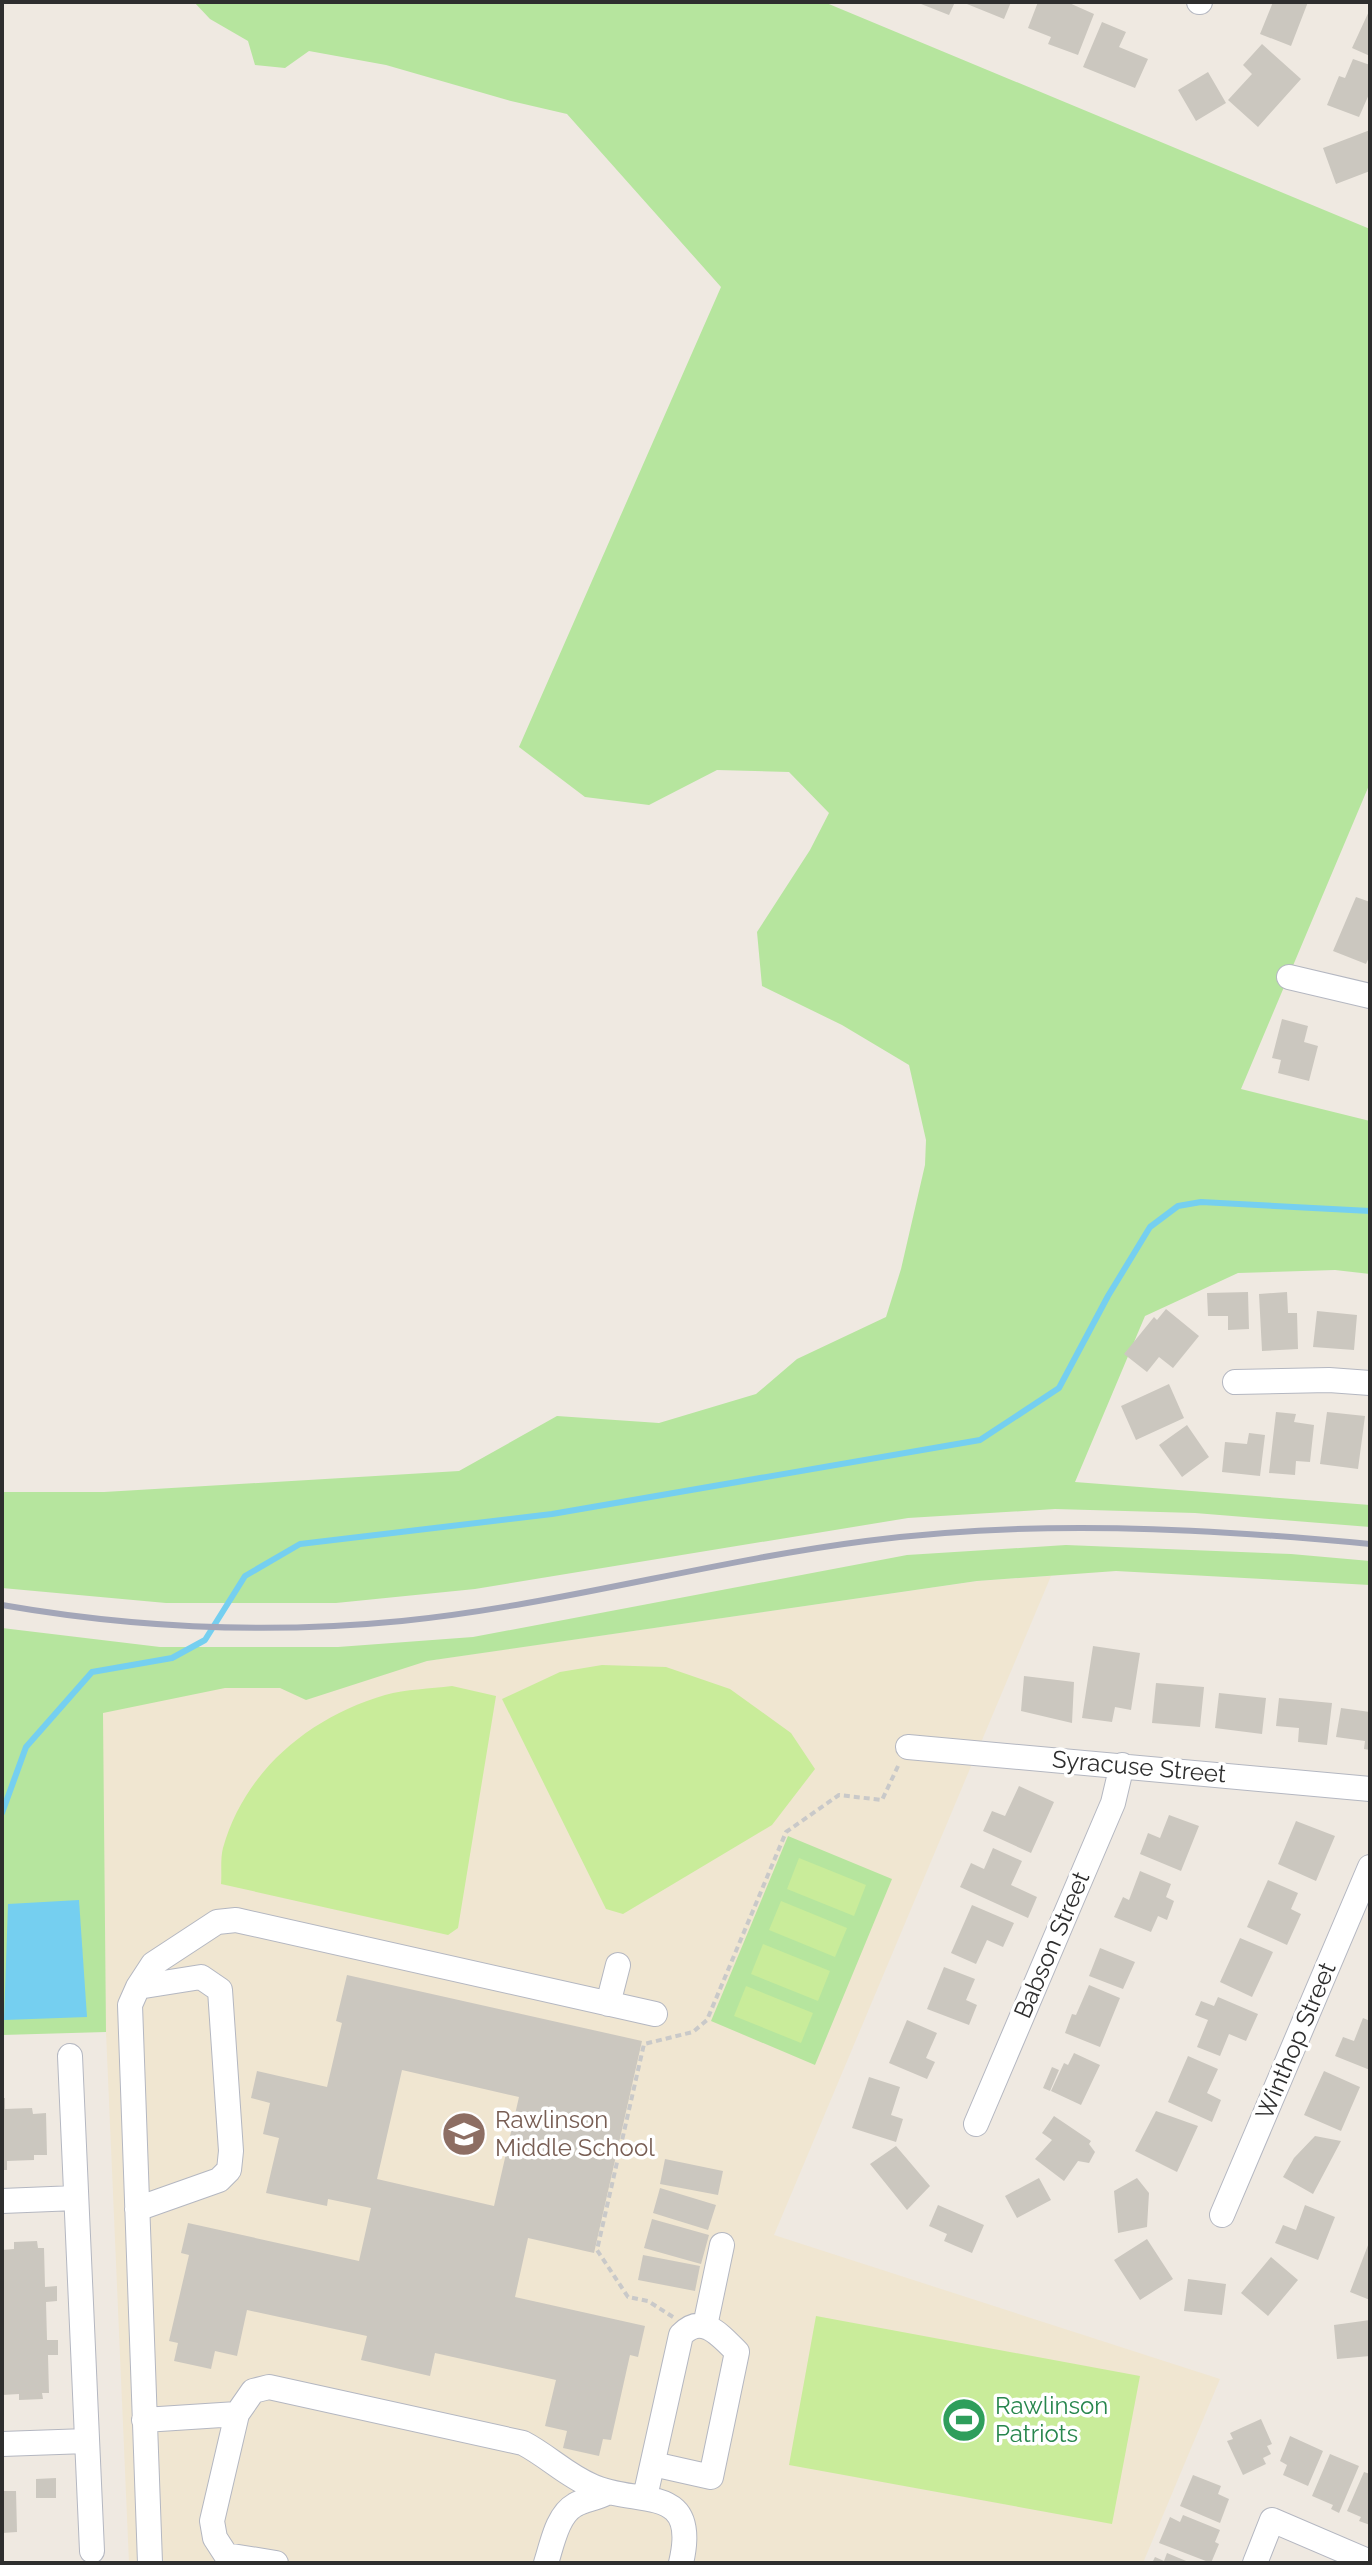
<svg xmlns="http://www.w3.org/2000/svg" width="1372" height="2565" font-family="Raleway,sans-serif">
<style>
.education{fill:#f0e6d1}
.green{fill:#b6e59e}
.pitch{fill:#c9ec9a}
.water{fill:#75cff0}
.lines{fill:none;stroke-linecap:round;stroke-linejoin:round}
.stream{stroke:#75cff0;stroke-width:6}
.building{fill:#cbc7bf;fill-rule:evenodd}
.minor-casing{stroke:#b4b7c1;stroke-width:26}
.path{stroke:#c9c9c9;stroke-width:4;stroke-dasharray:6 4;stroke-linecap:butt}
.minor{stroke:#fff;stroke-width:24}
.rail{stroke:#a3a6b8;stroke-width:6}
.labels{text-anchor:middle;stroke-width:7;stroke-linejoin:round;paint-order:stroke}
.street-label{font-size:24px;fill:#2e2e2e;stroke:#fff}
.education-label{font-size:24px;fill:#785e54;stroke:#fff;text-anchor:start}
.leisure-label{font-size:24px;fill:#27864d;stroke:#fff;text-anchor:start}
</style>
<rect width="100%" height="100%" fill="#efe9e1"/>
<path class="education" d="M1051 1576 774 2235 1220 2379 1143 2563H129L106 2032 87 1691 426 1661 978 1581Z"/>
<path class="green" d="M194 2H824L1370 229V783L1241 1089 1370 1121V1274L1335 1270 1238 1273 1145 1316 1075 1482 1370 1505V1527L1195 1513 1055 1509 908 1518 475 1589 336 1603H166L2 1588V1492H104L459 1471 557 1416 659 1423 756 1394 797 1359 886 1317 901 1269 925 1165 926 1140 909 1065 842 1025 762 986 757 932 810 850 829 813 789 772 717 770 649 805 585 797 519 747 721 287 567 114 511 101 386 65 309 51 285 68 255 65 248 41 210 19Z
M1066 1545 1291 1554 1370 1561V1585L1116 1571 977 1581 427 1661 306 1700 280 1688H225L103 1713 106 2032 2 2035V1628L160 1647H338L473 1637 907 1555Z
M788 1836 892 1879 815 2065 711 2021Z"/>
<path class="pitch" d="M602 1665 666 1667 730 1689 791 1733 815 1769 772 1825 623 1914 606 1909 502 1699 560 1672Z
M452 1686 496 1696 458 1928 448 1935 221 1884C222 1873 220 1859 223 1848 245 1770 310 1717 385 1695 406 1689 430 1689 452 1686Z
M799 1858 866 1885 854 1916 787 1889Z
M781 1901 847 1928 835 1957 769 1930Z
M763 1944 830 1971 818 2001 751 1974Z
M746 1986 813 2013 801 2043 734 2016Z
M816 2316 1140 2376 1112 2524 789 2465Z"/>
<path class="water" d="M79 1900 87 2017 4 2020 8 1904Z"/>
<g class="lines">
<path class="stream" d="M2 1813 26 1747 92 1672 172 1658 205 1640 245 1576 300 1544 552 1514 980 1440 1059 1388 1108 1296 1150 1227 1178 1206 1201 1202 1370 1211"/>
</g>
<path class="building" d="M916 2H955L949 15Z
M962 2H1011L1004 19Z
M1038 2H1067L1094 14 1078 55 1048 44 1051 37 1028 28Z
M1273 2H1308L1291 46 1260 34Z
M1370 9V56L1352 48Z
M1102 22 1126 32 1119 47 1148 59 1135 88 1083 67Z
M1262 44 1301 79 1258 127 1228 100 1252 74 1243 65Z
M1353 59 1370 65V92L1359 117 1327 105 1339 76 1345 78Z
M1208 72 1226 103 1196 121 1178 90Z
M1370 130V171L1336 184 1323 148Z
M1356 897 1370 902V955L1366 964 1333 951Z
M1282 1019 1308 1026 1304 1042 1318 1046 1309 1081 1278 1073 1281 1060 1272 1058Z
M1248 1292 1249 1329 1228 1330V1316H1208L1207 1293Z
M1287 1292 1288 1313H1297L1298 1349 1262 1351 1259 1294Z
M1166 1309 1199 1336 1173 1368 1159 1357 1147 1372 1124 1354 1154 1317 1157 1320Z
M1317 1311 1357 1315 1354 1350 1313 1347Z
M1169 1384 1184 1418 1136 1440 1121 1406Z
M1276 1412 1296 1414 1294 1422 1314 1425 1310 1462 1296 1461 1295 1475 1269 1473Z
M1327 1412 1365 1416 1358 1469 1320 1464Z
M1187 1425 1209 1457 1182 1477 1159 1445Z
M1249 1433 1265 1435 1260 1476 1222 1472 1225 1442 1247 1444Z
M1093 1646 1140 1653 1131 1710 1115 1707 1112 1722 1082 1718Z
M1024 1676 1074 1682 1072 1723 1021 1711Z
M1156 1683 1204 1687 1200 1727 1152 1723Z
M1219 1693 1266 1698 1262 1734 1215 1728Z
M1279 1698 1332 1703 1327 1745 1298 1742 1299 1728 1276 1726Z
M1341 1708 1370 1712V1750L1364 1749 1365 1741 1336 1737Z
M1019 1786 1054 1802 1031 1853 983 1831 992 1811 1005 1816Z
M1169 1815 1199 1826 1181 1871 1140 1854 1148 1833 1160 1838Z
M1296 1821 1335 1836 1316 1881 1278 1864Z
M993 1848 1022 1861 1011 1885 1037 1897 1028 1918 960 1887 971 1863 984 1869Z
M1140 1871 1171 1884 1166 1897 1174 1901 1167 1920 1158 1916 1151 1932 1114 1917 1123 1897 1129 1900Z
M1268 1880 1298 1893 1291 1909 1301 1914 1287 1945 1247 1927Z
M972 1905 1014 1923 1003 1947 987 1940 976 1964 951 1953Z
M1240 1938 1273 1952 1252 1997 1220 1982Z
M1100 1948 1135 1962 1123 1989 1089 1976Z
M944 1967 975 1979 966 2000 977 2005 969 2025 927 2009Z
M347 1975 642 2041 594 2253 528 2238 515 2297 645 2326 638 2357 630 2355 611 2440 603 2439 599 2456 563 2448 567 2431 545 2426 556 2380 435 2353 430 2376 361 2360 367 2336 247 2310 237 2356 215 2351 211 2369 174 2361 178 2343 169 2341 189 2255 181 2253 188 2223 359 2261 371 2208 328 2199 327 2206 266 2193 279 2138 263 2134 270 2103 251 2098 257 2071 327 2087 342 2023 336 2021ZM402 2070 519 2097 494 2206 377 2179Z
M1089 1985 1120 1998 1100 2047 1065 2033 1072 2014 1076 2015Z
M1218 1997 1258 2014 1246 2041 1229 2034 1220 2056 1197 2047 1208 2020 1195 2015 1201 2001 1214 2006Z
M1363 2018 1370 2021V2070L1335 2056 1343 2037 1354 2041Z
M907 2020 937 2033 926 2058 935 2062 927 2079 889 2063Z
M1074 2053 1100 2065 1081 2105 1051 2091 1064 2063 1068 2065Z
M1188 2056 1218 2069 1207 2093 1221 2100 1212 2122 1168 2102Z
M1052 2067 1059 2070 1050 2091 1043 2088Z
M1324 2071 1360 2087 1341 2131 1304 2115Z
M869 2077 900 2087 891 2115 903 2119 896 2142 852 2128Z
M2 2098H5V2109L32 2108 33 2114 46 2113 47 2155H34V2160L7 2161V2170H2Z
M1156 2111 1198 2126 1177 2172 1135 2151Z
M1054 2116 1091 2141 1089 2144 1095 2152 1089 2163 1078 2161 1064 2181 1035 2159 1052 2140 1042 2133Z
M1315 2136 1341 2141 1313 2194 1283 2177 1294 2158Z
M896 2146 930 2186 907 2210 870 2164Z
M665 2159 723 2171 718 2195 660 2184Z
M1039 2178 1051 2200 1017 2218 1005 2196Z
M1137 2178 1149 2193 1147 2227 1118 2233 1114 2191Z
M660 2188 716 2205 708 2230 653 2213Z
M938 2205 984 2225 972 2253 944 2241 947 2234 929 2226Z
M1305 2205 1335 2217 1318 2260 1275 2243 1283 2225 1296 2230Z
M652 2219 709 2235 701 2264 644 2248Z
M1147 2239 1173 2279 1140 2300 1114 2260Z
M1370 2240V2300L1350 2292Z
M37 2241 38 2248H44L45 2287 57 2286V2301L46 2302 47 2340H58V2355H48L49 2393H42L43 2399 19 2400V2394L2 2395V2250L14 2249V2242Z
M643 2255 700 2266 695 2291 638 2280Z
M1271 2257 1298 2280 1268 2316 1241 2293Z
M1188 2279 1226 2284 1222 2315 1184 2311Z
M1370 2320V2356L1337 2359 1334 2325Z
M1261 2419 1272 2444 1267 2446 1271 2454 1263 2458 1266 2464 1243 2475 1227 2441 1233 2439 1230 2433Z
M1290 2436 1323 2451 1308 2486 1283 2475 1287 2465 1280 2461Z
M1330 2454 1359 2466 1339 2513 1331 2509 1333 2505 1312 2496Z
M1364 2472 1370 2474V2525L1359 2521 1361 2517 1347 2511Z
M1193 2475 1221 2486 1218 2494 1229 2499 1220 2523 1180 2506Z
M56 2478V2498H36V2479Z
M2 2491H16L17 2532 2 2533Z
M1183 2515 1220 2530 1215 2542 1219 2544 1211 2563 1159 2543 1170 2517 1180 2522Z
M1167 2553 1191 2563H1152L1155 2557 1164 2561Z"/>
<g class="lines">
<g class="minor-casing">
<path id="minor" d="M1199 2H1200
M1289 977 1370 996
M1235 1382 1329 1380 1370 1383
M908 1747 1370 1789
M608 2004 618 1965
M70 2056 92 2551
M976 2124 1113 1803 1122 1765
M2 2201 76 2198
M137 2209 219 2180 229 2170 231 2151 220 1990 201 1977 138 1987
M1222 2215 1370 1867
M705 2326 722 2245
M144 2420 237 2414
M2 2444 87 2441
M645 2497 681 2335C702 2313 720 2335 737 2352L711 2477 653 2464
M150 2563 130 2005 138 1987 153 1964 217 1922 236 1920 655 2014
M276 2563 226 2555 215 2538 212 2521 237 2414 253 2391 269 2387 523 2443C548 2456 566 2475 592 2486 637 2507 700 2482 681 2563
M546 2563C552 2545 557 2515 575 2505 585 2499 596 2499 606 2493
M1255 2563 1272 2520 1370 2562"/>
</g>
<path class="path" d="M673 2317 648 2301 628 2297 597 2250 644 2044 693 2032 707 2020 786 1832 839 1795 882 1800 899 1764"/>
<use href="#minor" class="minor"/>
<path class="rail" d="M2 1605C134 1628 269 1634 402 1621 558 1605 710 1561 866 1541 1034 1519 1201 1528 1370 1544"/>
</g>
<defs>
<g id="school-disc" transform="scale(2.3)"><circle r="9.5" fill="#8d6e63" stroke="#fff"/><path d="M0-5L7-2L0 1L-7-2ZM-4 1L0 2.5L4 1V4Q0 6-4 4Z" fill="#fff"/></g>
<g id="stadium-disc" transform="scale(2.3)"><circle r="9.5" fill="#2e9e5b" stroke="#fff"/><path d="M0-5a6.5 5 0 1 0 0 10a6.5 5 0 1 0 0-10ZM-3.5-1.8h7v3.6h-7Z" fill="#fff"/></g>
</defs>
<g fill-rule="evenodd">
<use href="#school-disc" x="464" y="2134"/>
<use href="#stadium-disc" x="964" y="2420"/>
</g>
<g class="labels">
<g class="street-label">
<text transform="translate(1139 1767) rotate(5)" y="8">Syracuse Street</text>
<text transform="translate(1052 1945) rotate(-67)" y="8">Babson Street</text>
<text transform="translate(1296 2041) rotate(-67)" y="8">Winthop Street</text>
</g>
<g class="education-label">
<text x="495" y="2128">Rawlinson<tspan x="495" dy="28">Middle School</tspan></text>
</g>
<g class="leisure-label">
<text x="995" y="2414">Rawlinson<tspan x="995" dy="28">Patriots</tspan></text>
</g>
</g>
<rect width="1372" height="2565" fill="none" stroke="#2e2e2e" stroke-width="8"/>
</svg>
